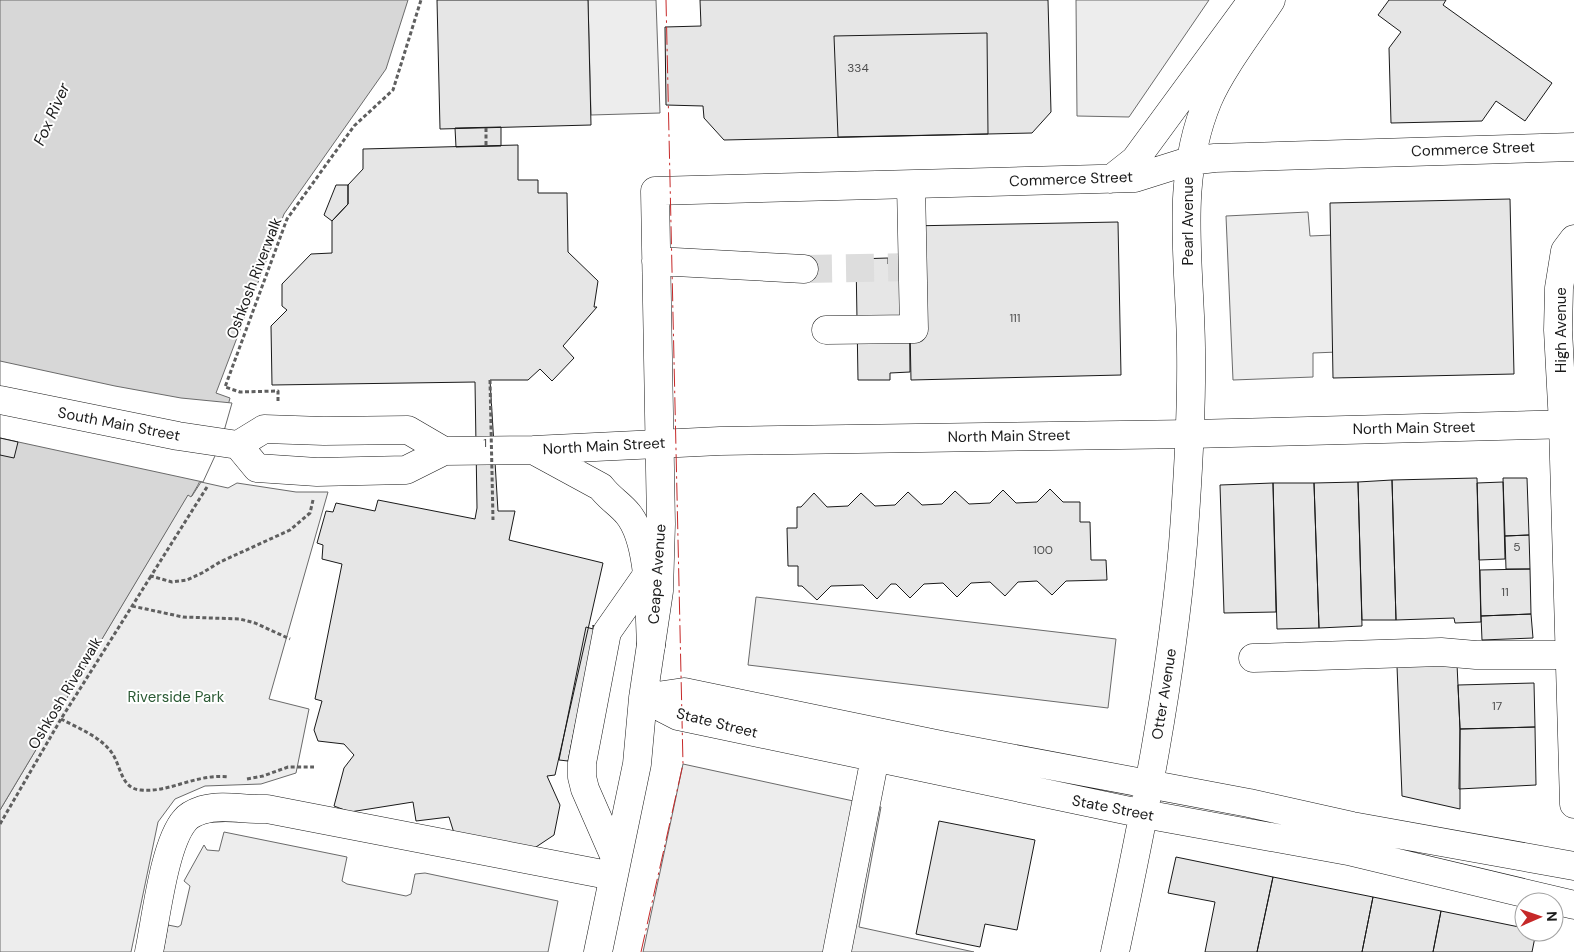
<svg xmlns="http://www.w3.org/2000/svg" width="1574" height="952" font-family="'DM Sans',sans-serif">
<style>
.built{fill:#ededed;stroke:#6a6a6a}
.water{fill:#d7d7d7;stroke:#6a6a6a}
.pier{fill:#fff;stroke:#6a6a6a}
.building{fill:#e6e6e6;stroke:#1a1a1a}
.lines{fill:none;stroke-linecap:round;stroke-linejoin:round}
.minor-tunnel{stroke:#ddd;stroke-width:28;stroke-dasharray:28 14;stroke-linecap:butt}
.minor-casing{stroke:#1a1a1a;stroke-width:29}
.major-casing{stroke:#1a1a1a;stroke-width:29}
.path{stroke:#5f5f5f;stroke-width:3;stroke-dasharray:4 2.5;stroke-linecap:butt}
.minor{stroke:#fff;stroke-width:28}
.major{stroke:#fff;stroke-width:28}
.path-bridge{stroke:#5f5f5f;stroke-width:3;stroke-dasharray:4 2.5;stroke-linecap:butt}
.power{stroke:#c62828;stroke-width:1;stroke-dasharray:18 4 2.5 4;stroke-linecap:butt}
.labels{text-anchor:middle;stroke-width:4;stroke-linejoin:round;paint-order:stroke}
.number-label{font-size:12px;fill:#4d4d4d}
.street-label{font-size:15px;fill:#1a1a1a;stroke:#fff}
.park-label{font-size:15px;fill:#2b5a34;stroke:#fff}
.water-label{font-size:16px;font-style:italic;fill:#1a1a1a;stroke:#fff}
</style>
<rect width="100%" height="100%" fill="#fff"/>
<path class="built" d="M588 0H656L660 113 591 115Z
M1076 0H1209L1129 117 1077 116Z
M1308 212 1310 236 1333 235 1338 352 1313 353V377L1233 380 1226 216Z
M201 482 228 488 237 483 296 492H328L269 699 309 709 296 773 261 784 205 786 175 799 158 822 131 952H0V810L188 494 192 496Z
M756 597 1116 639 1108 708 748 665Z
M683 764 881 807 859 927 974 952H643Z
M224 832 347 857 342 881 347 884 406 896 411 894 415 874 425 873 558 901 548 952H163L168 925 178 927 181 925 190 886 184 881 204 845 207 850 219 851Z"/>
<path class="water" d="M0 0H408L386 69 284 214 216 393 230 398C221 433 210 466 191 497L188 495 0 810Z"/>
<path class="pier" d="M0 361 115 386 181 398 232 403 220 445 203 482 0 438Z"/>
<path class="building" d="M437 0H588L591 125 440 129Z
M700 0H1048L1051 112 1032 133 724 140 704 118 703 106 666 105 665 27 701 26Z
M1389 0H1446L1443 5 1552 83 1525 121 1496 101 1482 121 1391 123 1389 48 1401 32 1378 15Z
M987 33 988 134 838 137 834 36Z
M501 127V146L456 147 455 128Z
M518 145V180H538V193H567L568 252 598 281 594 307H597L563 346 574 358 552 381 540 369 528 380H490L498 511H515L509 540 603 563 555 775 547 776 560 805 554 835 533 849 454 833 449 817 416 821 413 802 350 812 334 806 344 768 354 755 344 744 318 741 314 730 322 701 315 699 342 564 322 559 323 545 317 543 326 511 333 512 336 503 375 511 378 500 475 519 477 508 475 382 272 385 271 326 287 310 282 306V284L311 254 332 253V221L348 204V185L363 169V149Z
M336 185H348V204L332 221 324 215Z
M1510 199 1514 374 1333 378 1330 203Z
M1118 222 1121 375 911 380 908 226Z
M888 258V264H909L910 372 890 373V380H858L856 259Z
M0 438 18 442 14 458 0 455Z
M1477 478 1481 622 1455 623 1454 618 1396 620 1392 480Z
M1503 478H1527L1529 535 1505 536Z
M1392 480 1396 620H1362L1358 482Z
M1358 482 1362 626 1319 628 1314 483Z
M1503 482 1505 559 1479 560 1477 483Z
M1273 483H1314L1319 628 1277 629Z
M1273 483 1276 612 1224 613 1220 485Z
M1050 489 1063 502H1080V522H1090L1091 560H1106L1107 580 1066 581 1052 595 1037 581 1018 582 1005 596 990 582 971 583 957 597 943 583 924 584 910 598 896 584H891L877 599 863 585 831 586 817 600 802 586H798V566H788L787 528H797V507H801L814 493 827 507 848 506 861 493 875 506 895 505 908 492 922 505 942 504 955 491 969 504 990 503 1003 490 1016 503 1037 502Z
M1529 535 1530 569H1506L1505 536Z
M1530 569 1531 614 1481 616 1480 570Z
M1531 614 1533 638 1482 640 1481 616Z
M593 625 595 629 568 761 559 760 586 627 593 629Z
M1457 664 1460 729V809L1402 796 1397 666Z
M1534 683 1535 727 1460 729 1458 685Z
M1535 727 1536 785 1459 789 1460 729Z
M939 821 1035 840 1017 930 985 924 980 947 916 934Z
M1176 857 1273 877 1257 952H1205L1215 902 1168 893Z
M1273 877 1373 897 1362 952H1257Z
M1373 897 1441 911 1433 952H1362Z
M1441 911 1524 928V932H1536L1532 952H1433Z"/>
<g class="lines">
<path class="minor-tunnel" d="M804 269 923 267"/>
<g class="minor-casing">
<path id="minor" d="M1111 179 1135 160 1251 2
M656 261 804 269
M826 330 914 329 911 185
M1563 424 1574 804
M1253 658 1441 652 1476 655H1568
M643 698 678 716 1144 814 1348 851 1574 905
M643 698 684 692 941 745 1249 803 1352 826 1574 866
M616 860 585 789 582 777V763L607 632 656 562
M149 952C156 919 164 844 185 820 189 815 196 812 202 810 223 804 245 810 267 809L613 876
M598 952 637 764 643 698 659 591 661 524 655 191 1135 178 1189 161 1215 158 1574 147
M837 952 878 742
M1115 952C1144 817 1171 682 1183 544 1188 479 1192 414 1191 348 1190 262 1174 181 1208 100 1221 69 1252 29 1271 0"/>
</g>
<g class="major-casing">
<path id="major" d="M0 400 178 436 238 445
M1563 424 1558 330 1559 288 1565 251 1574 239
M238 445 257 468 317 472 406 470 444 451 533 450 720 441 1191 434 1574 424
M238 445 264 429 324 431 408 430 444 451
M533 450 601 487C609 498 620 504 628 514 651 542 649 610 651 645"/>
</g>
<path class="path" d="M486 128V146
M278 401V391L240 392 225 387 287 219 354 126 393 90 421 0
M207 487 151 576 172 582 187 580 202 573 220 562 290 530 310 513 313 500
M132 606 183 617 240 619 255 623 290 639
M61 719C78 728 101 737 112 753 121 766 121 789 141 790 170 793 196 773 229 777
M247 779 263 776 288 767H314
M0 824 61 719 151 576"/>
<use href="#minor" class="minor"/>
<use href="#major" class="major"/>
<path class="path-bridge" d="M490 380 493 520"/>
<path class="power" d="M641 952 683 764 666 0"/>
</g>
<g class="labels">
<g class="number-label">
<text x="858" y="72">334</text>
<text x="1015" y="322">111</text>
<text x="485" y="447">1</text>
<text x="1517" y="551">5</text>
<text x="1043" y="554">100</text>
<text x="1505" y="596">11</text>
<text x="1497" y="710">17</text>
</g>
<g class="street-label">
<text transform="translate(1473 149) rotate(-2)" y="5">Commerce Street</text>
<text transform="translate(1071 179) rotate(-2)" y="5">Commerce Street</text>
<text transform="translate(1188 221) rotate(-90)" y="5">Pearl Avenue</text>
<text transform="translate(254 278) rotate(-69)" y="5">Oshkosh Riverwalk</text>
<text transform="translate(1561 330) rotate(-90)" y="5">High Avenue</text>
<text transform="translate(119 424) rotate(11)" y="5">South Main Street</text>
<text transform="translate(1414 428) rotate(-1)" y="5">North Main Street</text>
<text transform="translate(1009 436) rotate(-1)" y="5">North Main Street</text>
<text transform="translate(604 446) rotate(-3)" y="5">North Main Street</text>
<text transform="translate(657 574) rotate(-86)" y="5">Ceape Avenue</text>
<text transform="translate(65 693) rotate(-59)" y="5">Oshkosh Riverwalk</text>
<text transform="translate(1164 694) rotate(-81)" y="5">Otter Avenue</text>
<text transform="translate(717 723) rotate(14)" y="5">State Street</text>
<text transform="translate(1113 808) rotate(11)" y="5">State Street</text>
</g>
<g class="park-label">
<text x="176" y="702">Riverside Park</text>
</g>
<g class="water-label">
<text transform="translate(51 114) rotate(-66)" y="6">Fox River</text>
</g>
</g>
<g transform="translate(1539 917) rotate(88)"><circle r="24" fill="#ffffff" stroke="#a3a3a3"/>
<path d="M0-4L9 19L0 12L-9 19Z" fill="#c62828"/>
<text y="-8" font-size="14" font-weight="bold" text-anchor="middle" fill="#1a1a1a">N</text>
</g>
</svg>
